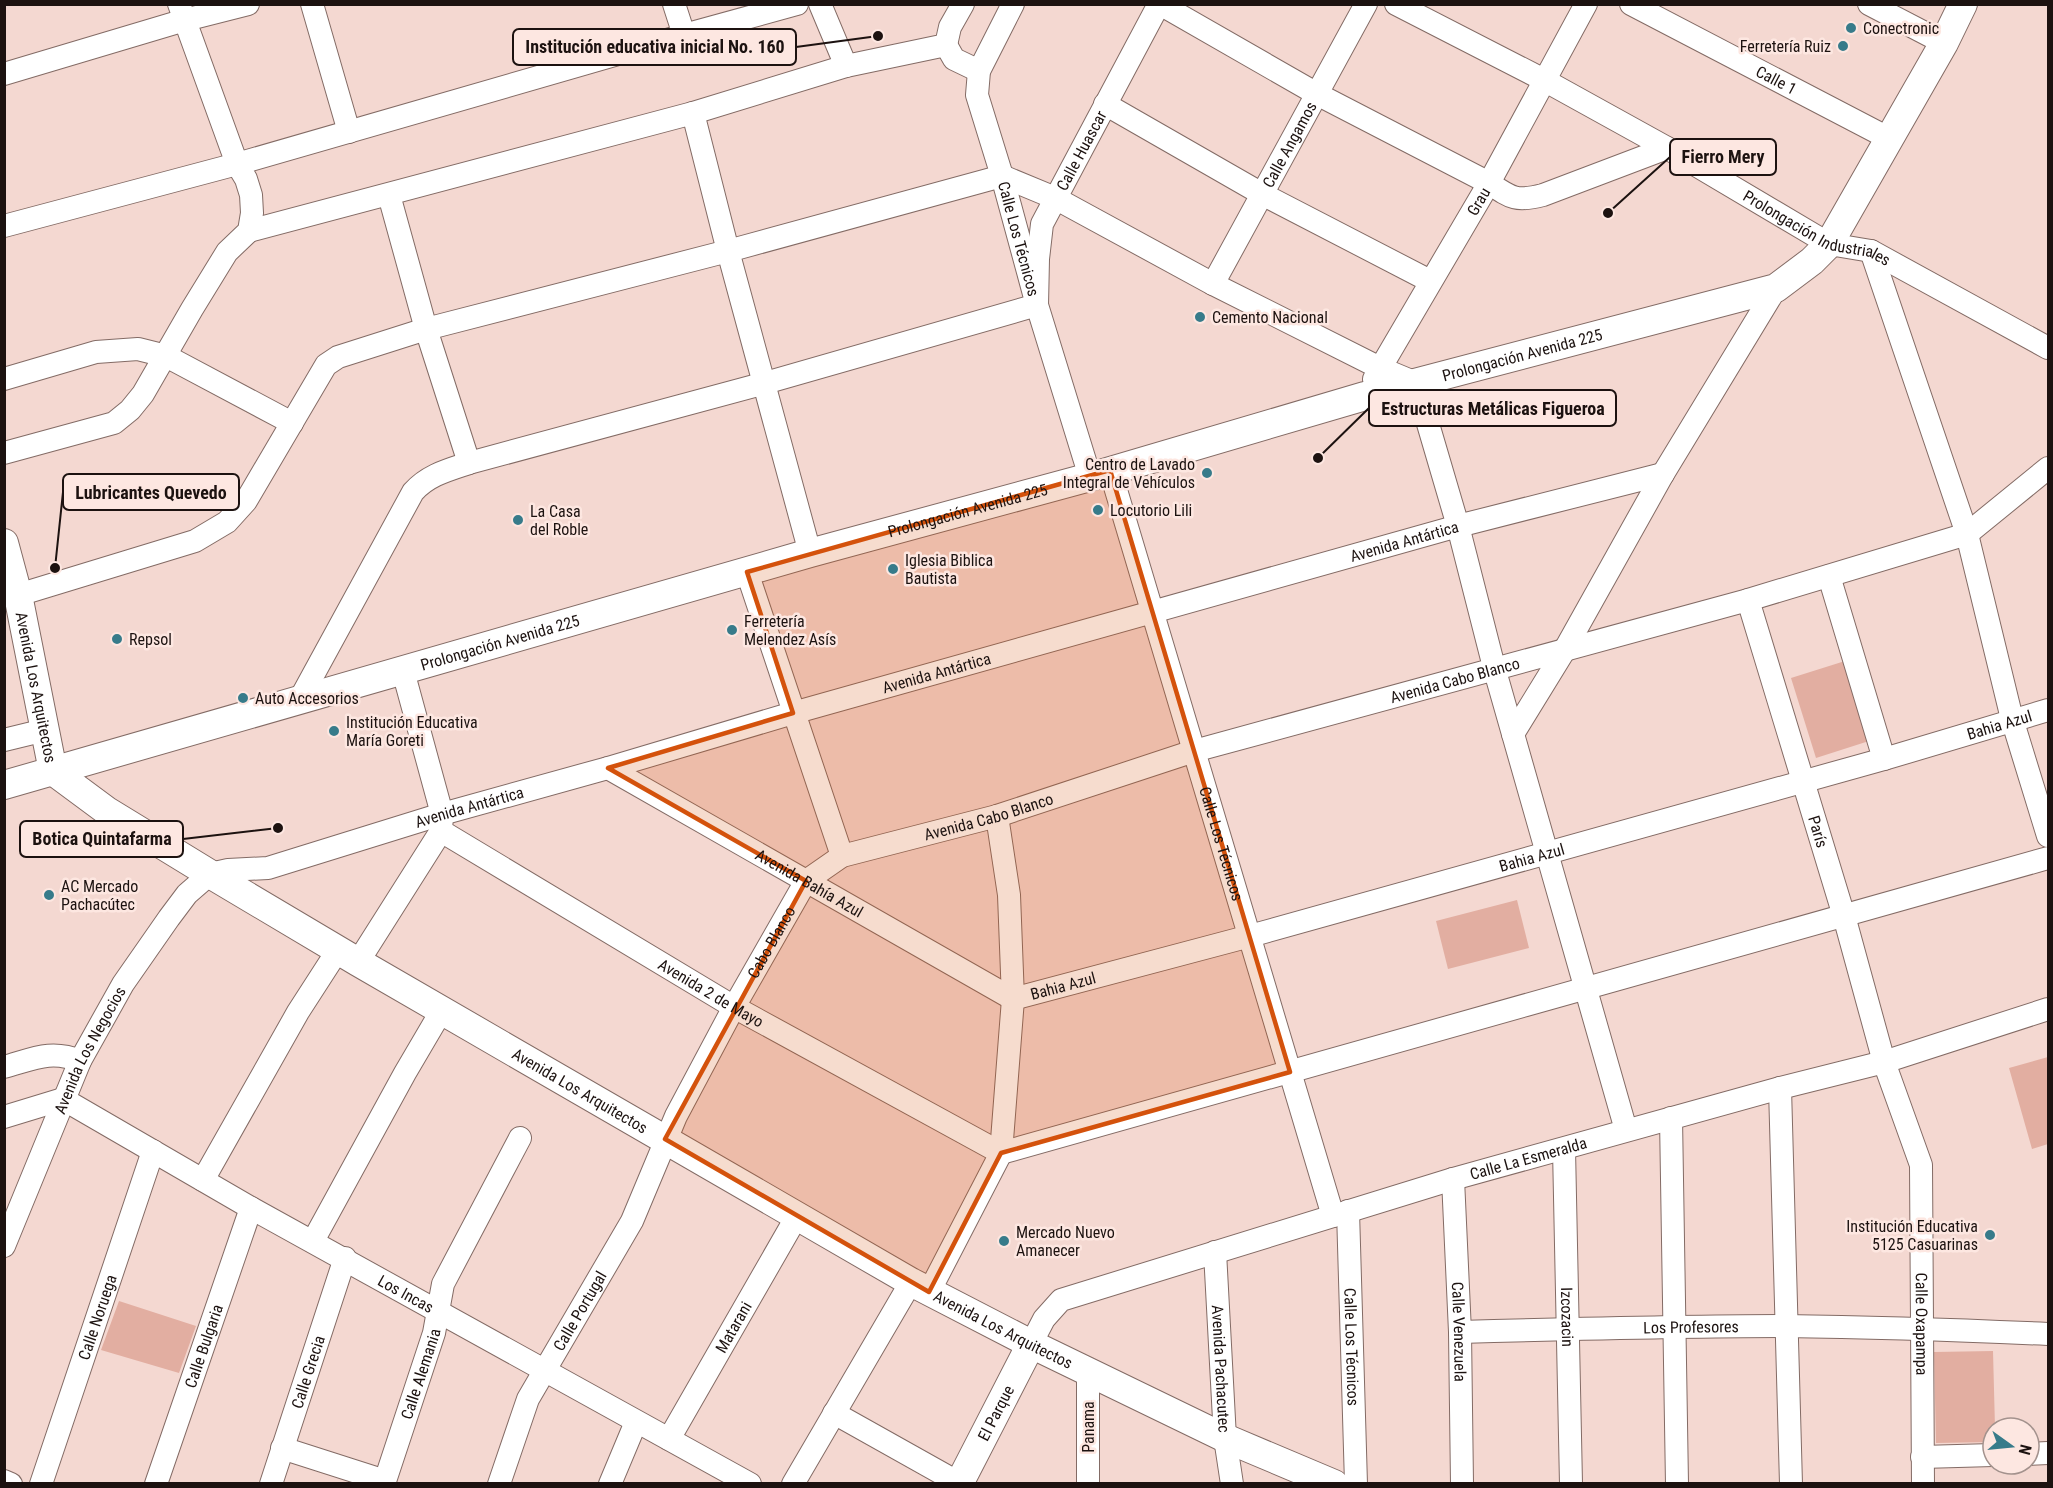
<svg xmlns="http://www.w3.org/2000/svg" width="2053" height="1488" font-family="'Roboto Condensed',sans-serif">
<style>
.green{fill:#e2aea1}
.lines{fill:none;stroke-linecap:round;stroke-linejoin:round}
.minor-casing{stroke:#836b65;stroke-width:24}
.major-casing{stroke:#836b65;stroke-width:30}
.minor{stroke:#fff;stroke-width:22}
.major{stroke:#fff;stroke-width:28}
.marked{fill:#d4520c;fill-opacity:0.2;stroke:#d4520c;stroke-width:4.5;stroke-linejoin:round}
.poi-dot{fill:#377b8a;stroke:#fde7e1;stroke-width:2}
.labels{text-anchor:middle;stroke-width:5;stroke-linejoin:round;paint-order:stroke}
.poi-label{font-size:16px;fill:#1c1210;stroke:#fde7e1;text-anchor:start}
.street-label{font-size:16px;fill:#1c1210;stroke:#fde7e1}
.leader{fill:none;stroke:#1c1210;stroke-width:2}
.callout-dot{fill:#1c1210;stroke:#fde7e1;stroke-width:2}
.callout{fill:#fde7e1;stroke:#1c1210;stroke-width:2}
.callout-label{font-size:18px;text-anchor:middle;font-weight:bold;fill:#1c1210}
</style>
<rect width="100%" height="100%" fill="#f4d8d1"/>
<path class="green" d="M1845 661 1869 741 1816 758 1791 678Z
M1517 900 1529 948 1448 969 1436 921Z
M2048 1057V1144L2032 1149 2009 1068Z
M119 1301 196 1326 179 1373 101 1350Z
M1993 1351 1995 1428H1993V1442L1936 1443 1934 1352Z"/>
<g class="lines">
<g class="minor-casing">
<g id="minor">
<path d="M312 4 349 132"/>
<path d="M674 4 684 35"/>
<path d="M820 4 846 66"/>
<path id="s1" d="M1013 4 979 71 977 95 1002 176 1037 305 1090 477"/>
<path d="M1160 4 1317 94 1489 183C1511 198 1516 202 1543 195L1667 148"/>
<path id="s2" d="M1396 4 1544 80 1667 148 1829 244 1871 251 2048 348"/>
<path id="s3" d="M1631 4 1890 139"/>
<path d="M1869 4 1944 43"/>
<path d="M946 45 954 59 979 71"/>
<path d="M4 74 185 20 248 4"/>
<path d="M1105 104 1262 194 1430 281"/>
<path d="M693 113 728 251 810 553"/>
<path d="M389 195 426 329 469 463"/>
<path d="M4 226 237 164 684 35 797 4"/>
<path d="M249 231 693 113 846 66 946 45 950 27 963 4"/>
<path d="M1871 251 1967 534 2012 719 2048 836"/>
<path id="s4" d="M1213 284 1366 4"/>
<path d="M4 379 96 352 138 349 166 356 292 423"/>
<path id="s5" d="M1374 379 1489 183 1586 4"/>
<path d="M4 453 114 423 130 410 143 394 192 309 227 252 249 231 252 213 251 195 246 179 237 164 179 4"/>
<path id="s6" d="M1110 470 1333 1216"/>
<path d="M747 572 842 856"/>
<path d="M1829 576 1884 759"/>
<path d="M18 595 195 541 227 522 246 501 326 365 338 357 426 329 728 251 1002 176 1055 198 1213 284 1380 368 1416 383 1458 526 1495 671 1626 1130"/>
<path id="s7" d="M1748 600 1844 916 1884 1062 1921 1165 1923 1484"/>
<path id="s8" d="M403 671 442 814 441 831 734 1007 1001 1153"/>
<path id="s9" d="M300 699 413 492C428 475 448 470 469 463L765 383 1037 305 1038 259 1042 224 1159 4"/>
<path d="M1513 734 1564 651 1663 474 1776 288"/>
<path d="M4 740 45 730"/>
<path id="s10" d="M608 768 1013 999 1250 936 1884 759 2048 710"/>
<path d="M358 962 441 831"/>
<path d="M4 1067C33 1059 51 1049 80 1061"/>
<path d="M1780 1088 1791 1484"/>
<path id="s11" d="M4 1117 63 1099 251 1208 750 1484"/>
<path d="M1671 1118 1677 1484"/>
<path id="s12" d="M1564 1149 1571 1484"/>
<path d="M1001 1153 2048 858"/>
<path id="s13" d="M1453 1179 1460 1332 1462 1484"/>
<path d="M203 1180 298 1012 338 950"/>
<path id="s14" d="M1348 1211 1356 1484"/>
<path d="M313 1241 405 1073 442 1010"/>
<path id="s15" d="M4 1246 80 1061 123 984 169 918 187 894 210 874 228 870 268 868 442 814 608 768 793 713 1458 526 1663 474"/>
<path id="s16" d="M1215 1252 1225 1438 1232 1484"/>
<path d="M929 1292 1001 1153 1013 999 1009 895 997 816"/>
<path id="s17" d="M1460 1332C1568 1329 1676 1326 1784 1326 1872 1327 1960 1330 2048 1334"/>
<path id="s18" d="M1031 1344 1044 1319 1061 1300 1453 1179 1780 1088 1884 1062 2048 1009"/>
<path d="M834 1413 959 1483"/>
<path id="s19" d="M669 1439 797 1216"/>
<path d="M282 1448 385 1481"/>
<path d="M2029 1454 2048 1453"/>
<path d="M1922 1457 1993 1455"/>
<path d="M4 1481 11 1484"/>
<path id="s20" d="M41 1484 153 1151"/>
<path id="s21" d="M156 1484 251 1208"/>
<path id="s22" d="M271 1484 345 1258"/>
<path id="s23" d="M384 1484 434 1333 443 1284 520 1138"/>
<path id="s24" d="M499 1484 528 1399 632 1221 676 1116 734 1007 806 881 842 856 997 816 1194 751 1748 600 1967 534 2048 468"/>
<path d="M610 1484 636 1422"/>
<path d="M793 1484 911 1282"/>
<path d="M1088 1484V1371"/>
</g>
</g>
<g class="major-casing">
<g id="major">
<path id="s25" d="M4 543 18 595 53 771 107 811 210 874 358 962 911 1282 1031 1344 1225 1438 1334 1484"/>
<path id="s26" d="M4 785 810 553 1090 477 1365 396 1776 288 1812 261 1829 244 1944 43 1963 4"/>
<path id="s27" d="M959 1484 1031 1344"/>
</g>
</g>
<use href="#minor" class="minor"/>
<use href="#major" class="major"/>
</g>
<path class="marked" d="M1110 470 1290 1072 1001 1153 929 1292 665 1139 806 881 608 768 793 713 747 572Z"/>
<g class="poi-dot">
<circle cx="1851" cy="28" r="6"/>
<circle cx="1843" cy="46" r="6"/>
<circle cx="1200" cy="317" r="6"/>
<circle cx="1207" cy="473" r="6"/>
<circle cx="1098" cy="510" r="6"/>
<circle cx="518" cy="520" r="6"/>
<circle cx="893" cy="569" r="6"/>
<circle cx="732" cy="630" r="6"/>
<circle cx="117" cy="639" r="6"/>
<circle cx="243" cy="698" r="6"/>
<circle cx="334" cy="731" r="6"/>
<circle cx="49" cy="895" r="6"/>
<circle cx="1990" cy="1235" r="6"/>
<circle cx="1004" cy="1241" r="6"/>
</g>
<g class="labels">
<g class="poi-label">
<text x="1863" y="34">Conectronic</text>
<text x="1831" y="52" text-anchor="end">Ferretería Ruiz</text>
<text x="1212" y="323">Cemento Nacional</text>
<text x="1195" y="470" text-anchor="end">Centro de Lavado<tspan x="1195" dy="18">Integral de Vehículos</tspan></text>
<text x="1110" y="516">Locutorio Lili</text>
<text x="530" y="517">La Casa<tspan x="530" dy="18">del Roble</tspan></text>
<text x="905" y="566">Iglesia Biblica<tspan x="905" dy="18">Bautista</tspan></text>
<text x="744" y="627">Ferretería<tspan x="744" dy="18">Melendez Asís</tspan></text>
<text x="129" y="645">Repsol</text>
<text x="255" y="704">Auto Accesorios</text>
<text x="346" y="728">Institución Educativa<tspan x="346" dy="18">María Goreti</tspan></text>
<text x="61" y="892">AC Mercado<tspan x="61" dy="18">Pachacútec</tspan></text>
<text x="1978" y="1232" text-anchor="end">Institución Educativa<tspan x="1978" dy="18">5125 Casuarinas</tspan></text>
<text x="1016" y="1238">Mercado Nuevo<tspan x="1016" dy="18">Amanecer</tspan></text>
</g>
<g class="street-label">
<text dy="6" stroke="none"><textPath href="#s3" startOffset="164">Calle 1</textPath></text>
<text dy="6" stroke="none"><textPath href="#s4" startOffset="159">Calle Angamos</textPath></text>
<text dy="6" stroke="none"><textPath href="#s9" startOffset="1054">Calle Huascar</textPath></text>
<text dy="6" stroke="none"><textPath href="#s5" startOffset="206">Grau</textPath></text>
<text dy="6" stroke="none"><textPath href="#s2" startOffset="478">Prolongación Industriales</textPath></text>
<text dy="6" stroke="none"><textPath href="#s1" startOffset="249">Calle Los Técnicos</textPath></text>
<text dy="6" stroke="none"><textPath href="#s26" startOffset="1578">Prolongación Avenida 225</textPath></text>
<text dy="6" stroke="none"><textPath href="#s26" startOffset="1002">Prolongación Avenida 225</textPath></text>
<text dy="6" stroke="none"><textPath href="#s15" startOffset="1670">Avenida Antártica</textPath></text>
<text dy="6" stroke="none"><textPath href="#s26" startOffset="516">Prolongación Avenida 225</textPath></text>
<text dy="6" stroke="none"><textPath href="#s15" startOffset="1184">Avenida Antártica</textPath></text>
<text dy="6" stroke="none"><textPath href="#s24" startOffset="1360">Avenida Cabo Blanco</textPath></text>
<text dy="6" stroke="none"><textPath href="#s25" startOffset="148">Avenida Los Arquitectos</textPath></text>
<text dy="6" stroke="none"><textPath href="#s10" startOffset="1490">Bahia Azul</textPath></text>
<text dy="6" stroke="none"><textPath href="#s15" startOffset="698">Avenida Antártica</textPath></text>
<text dy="6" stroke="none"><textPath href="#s24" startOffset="874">Avenida Cabo Blanco</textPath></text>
<text dy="6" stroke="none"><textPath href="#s7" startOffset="242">París</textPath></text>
<text dy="6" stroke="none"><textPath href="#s6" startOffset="390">Calle Los Técnicos</textPath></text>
<text dy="6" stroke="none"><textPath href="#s10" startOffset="1004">Bahia Azul</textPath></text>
<text dy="6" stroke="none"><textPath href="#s10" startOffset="232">Avenida Bahía Azul</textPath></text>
<text dy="6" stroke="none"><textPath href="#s24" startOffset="608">Cabo Blanco</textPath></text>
<text dy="6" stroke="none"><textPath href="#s10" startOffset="518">Bahia Azul</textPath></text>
<text dy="6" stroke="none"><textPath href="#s8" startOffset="480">Avenida 2 de Mayo</textPath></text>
<text dy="6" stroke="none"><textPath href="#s15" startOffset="214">Avenida Los Negocios</textPath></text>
<text dy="6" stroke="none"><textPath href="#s25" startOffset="850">Avenida Los Arquitectos</textPath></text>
<text dy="6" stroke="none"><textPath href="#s18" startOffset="542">Calle La Esmeralda</textPath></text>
<text dy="6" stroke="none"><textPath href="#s11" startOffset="456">Los Incas</textPath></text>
<text dy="6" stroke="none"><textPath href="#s24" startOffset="192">Calle Portugal</textPath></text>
<text dy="6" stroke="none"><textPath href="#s12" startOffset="168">Izcozacin</textPath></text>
<text dy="6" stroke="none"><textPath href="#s20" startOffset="176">Calle Noruega</textPath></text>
<text dy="6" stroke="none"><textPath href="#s7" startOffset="750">Calle Oxapampa</textPath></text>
<text dy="6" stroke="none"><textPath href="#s17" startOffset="231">Los Profesores</textPath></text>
<text dy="6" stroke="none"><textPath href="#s19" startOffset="129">Matarani</textPath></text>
<text dy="6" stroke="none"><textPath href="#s25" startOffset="1336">Avenida Los Arquitectos</textPath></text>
<text dy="6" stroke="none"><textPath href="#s13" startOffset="153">Calle Venezuela</textPath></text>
<text dy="6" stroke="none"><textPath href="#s21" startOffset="146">Calle Bulgaria</textPath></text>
<text dy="6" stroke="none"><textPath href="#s14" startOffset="136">Calle Los Técnicos</textPath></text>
<text dy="6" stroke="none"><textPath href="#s16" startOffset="117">Avenida Pachacutec</textPath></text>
<text dy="6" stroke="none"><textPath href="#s22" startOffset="118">Calle Grecia</textPath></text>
<text dy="6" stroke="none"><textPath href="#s23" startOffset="116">Calle Alemania</textPath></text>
<text dy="6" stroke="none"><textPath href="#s27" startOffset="80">El Parque</textPath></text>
<text transform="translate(1088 1427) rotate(-90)" y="6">Panama</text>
</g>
</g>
<path class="leader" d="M878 36L796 47M1608 213L1670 157M1318 458L1369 408M55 568L63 492M278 828L183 839"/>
<g class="callout-dot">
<circle cx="878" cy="36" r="6"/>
<circle cx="1608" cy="213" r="6"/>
<circle cx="1318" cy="458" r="6"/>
<circle cx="55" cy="568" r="6"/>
<circle cx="278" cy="828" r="6"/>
</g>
<g class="callout">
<rect x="513" y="29" width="283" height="36" rx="6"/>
<rect x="1670" y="139" width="106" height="36" rx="6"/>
<rect x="1369" y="390" width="247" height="36" rx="6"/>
<rect x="63" y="474" width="176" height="36" rx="6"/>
<rect x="20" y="821" width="163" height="36" rx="6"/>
</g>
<g class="callout-label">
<text x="655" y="53">Institución educativa inicial No. 160</text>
<text x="1723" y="163">Fierro Mery</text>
<text x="1493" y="415">Estructuras Metálicas Figueroa</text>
<text x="151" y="499">Lubricantes Quevedo</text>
<text x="102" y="845">Botica Quintafarma</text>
</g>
<rect width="2053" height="1488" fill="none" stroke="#1c1210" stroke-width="12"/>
<g transform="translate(2011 1446) rotate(105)"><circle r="28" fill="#fde7e1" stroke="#a3928d" stroke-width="1.5"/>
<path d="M0-4.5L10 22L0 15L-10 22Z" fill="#377b8a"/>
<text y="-9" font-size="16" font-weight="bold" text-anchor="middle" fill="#1c1210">N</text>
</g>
</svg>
